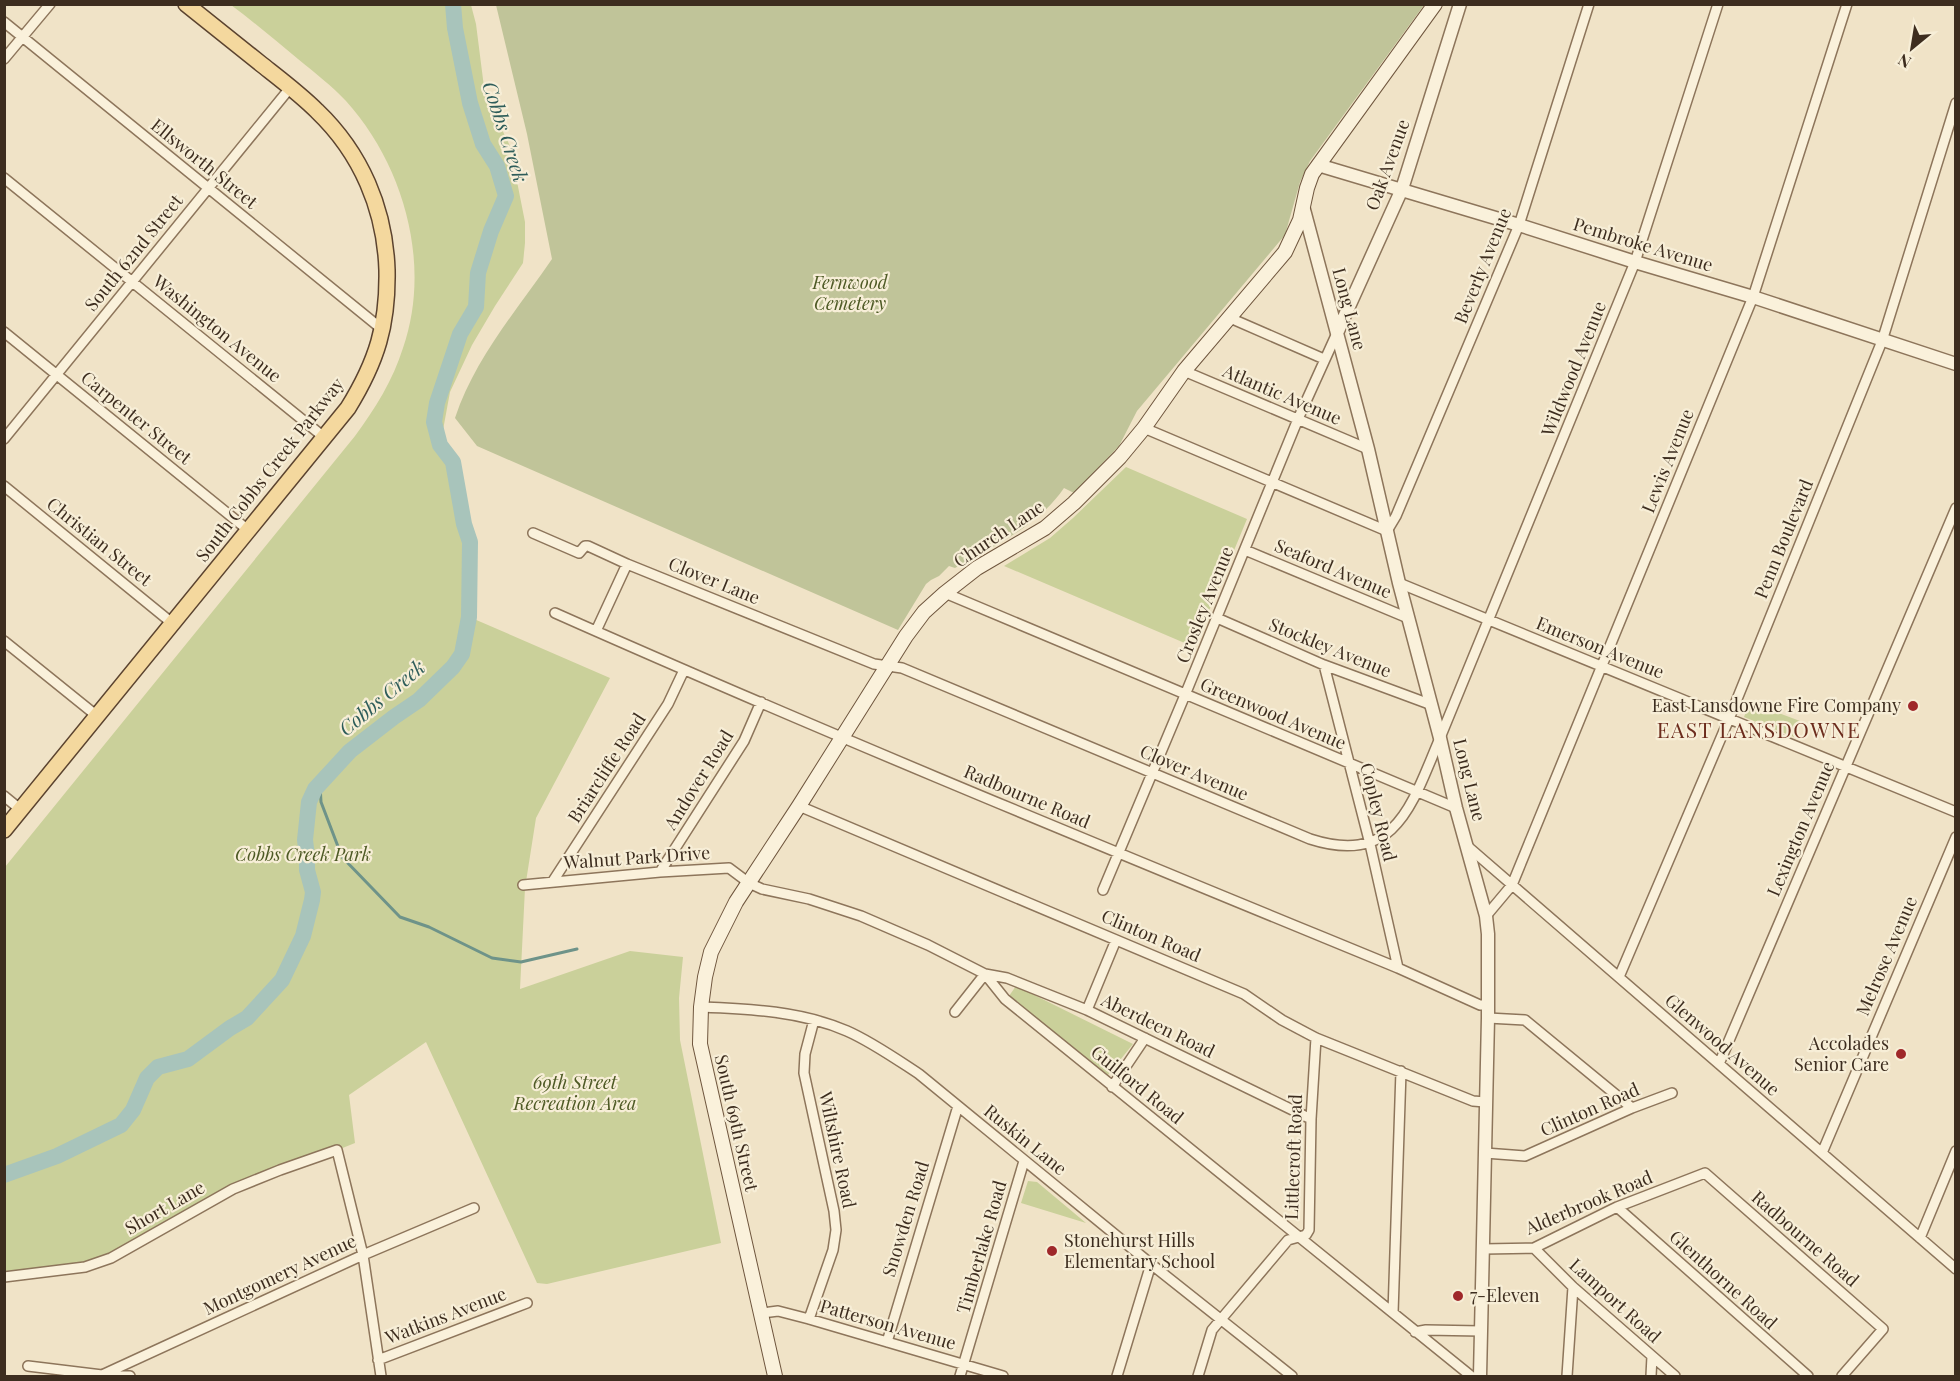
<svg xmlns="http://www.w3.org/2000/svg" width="1960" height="1381" font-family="'Playfair Display',serif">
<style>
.green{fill:#cad09a}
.cemetery{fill:#c0c499}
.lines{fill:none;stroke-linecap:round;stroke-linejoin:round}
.stream{stroke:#6e9389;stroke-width:3}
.river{stroke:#a8c4bb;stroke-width:16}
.minor-casing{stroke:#8d755b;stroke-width:12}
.tertiary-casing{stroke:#8d755b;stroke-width:15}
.secondary-casing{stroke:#6f563e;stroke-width:16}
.primary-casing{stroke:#5b432f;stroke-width:18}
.minor{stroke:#faf1db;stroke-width:9}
.tertiary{stroke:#faf1db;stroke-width:12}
.secondary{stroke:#faf1db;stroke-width:14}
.primary{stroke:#f4d89e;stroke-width:15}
.poi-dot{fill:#9f282a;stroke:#f7eed7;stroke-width:2}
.labels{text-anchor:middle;stroke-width:4.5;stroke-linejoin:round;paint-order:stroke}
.street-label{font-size:18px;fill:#3d2d1f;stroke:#f7eed7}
.park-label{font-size:18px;font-style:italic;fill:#4e5a25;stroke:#f7eed7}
.poi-label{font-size:18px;fill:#3d2d1f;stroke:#f7eed7;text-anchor:end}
.water-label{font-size:20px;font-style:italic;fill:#2e5d5a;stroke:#f7eed7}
.quarter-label{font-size:21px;letter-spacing:1.5px;fill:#6c2c1d;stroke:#f7eed7}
</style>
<rect width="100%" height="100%" fill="#f0e3c7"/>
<path class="green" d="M231 5H471L476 24 485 95 510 146 525 222V243L523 263 495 306 472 345 450 392 443 430 446 446 462 485 476 561 477 597 474 619 610 678 536 818 525 888 520 989 630 951 683 957 679 998 680 1040 721 1243 547 1284 537 1283 426 1042 349 1095 355 1143 208 1202 94 1263 5 1280V867L355 436C375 409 393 380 403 348 432 265 404 165 346 101 332 86 315 73 298 59 276 41 254 22 231 5Z
M1126 467 1247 519 1194 647 1004 566 1050 538 1073 518Z
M1750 702 1800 721 1794 737 1744 717Z
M1016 986 1133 1044 1108 1075 1009 996Z
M1028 1181 1037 1182 1086 1223 1021 1203Z"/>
<path class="cemetery" d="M496 5V4L1424 5 1310 161 1300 182 1285 235 1137 411 1119 446 1074 493 1064 488C1038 526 994 546 955 568L949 566 939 576 931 580 926 584 898 630 477 446 455 418C475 358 517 310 552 259L527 134Z"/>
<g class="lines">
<path class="stream" d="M320 785 321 802 342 857 400 917 429 927 492 958 521 962 577 949"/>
<path class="river" d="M4 1175 57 1156 121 1125 133 1110 147 1078 158 1067 188 1059 230 1028 247 1018 282 980 303 936 312 900 313 892 307 870V856L305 840 309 802 315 789 350 751 394 717 419 700 453 667 462 654 469 617 470 542 464 524 453 462 440 445 434 422 437 403 460 334 476 307 478 273 491 231 506 196 497 166 483 144 470 103 455 28 453 4"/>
<g class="minor-casing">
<path id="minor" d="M4 22 383 330
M4 59 50 4
M4 178 325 438
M1230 318 1324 359
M4 332 248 530
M1184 371 1368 449
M1144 428 1387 531 1396 516 1519 225 1589 4
M4 439 290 88
M4 486 172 623
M533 533 579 553 585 546H588L627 564 874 664 902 668 1310 839C1397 867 1412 803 1440 738L1635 262 1718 4
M1245 550 1408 618
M1399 583 1956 812
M945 593 1456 808
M555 613C834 737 1116 852 1398 968L1480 1005H1488
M1217 618 1324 665 1432 705
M596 631 627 564
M4 641 97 716
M1324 665 1370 844 1398 968
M4 796 21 810
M799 806 1244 994 1282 1020 1316 1038 1473 1101 1485 1102
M1466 845 1956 1269
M660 872 744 741 761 702
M553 881 668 704 684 670
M523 885 660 872 729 868 749 883 762 889 809 899 861 916 928 945 985 974 1005 999 1471 1376
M1103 890 1185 695 1298 419 1337 333
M1486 916 1512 885 1753 297 1847 4
M1619 977 1729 719 1882 341 1956 103
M701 1007C750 1009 801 1011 847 1031 872 1042 896 1059 919 1074L1151 1264 1292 1376
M1087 1010 1116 940
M955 1012 985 974 1007 978 1087 1010 1311 1119
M1488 1018 1525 1020 1632 1108
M1719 1064 1956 508
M1112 1087 1145 1038
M1485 1153 1525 1156 1632 1108 1672 1093
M1822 1153 1956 837
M1617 1207 1808 1376
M1920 1238 1956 1151
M1534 1248 1573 1287 1675 1376
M1483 1249 1534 1248 1617 1207 1705 1173 1883 1329 1842 1376
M4 1277 85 1267 111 1258 233 1189 280 1170 337 1150 363 1255 381 1376
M762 1313 778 1311 809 1319 1003 1376
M1393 1313 1401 1071
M809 1319 833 1250 836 1230 834 1211 804 1073 805 1054 814 1020
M1415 1332 1426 1330 1481 1331
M887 1342 958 1106
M378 1360 527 1303
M28 1366 102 1375 130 1376
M102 1375 363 1255 474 1208
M960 1376 1024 1161
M1117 1376 1151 1264
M1198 1376 1212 1330 1288 1240 1306 1235 1309 1230 1311 1119 1316 1038
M1567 1376 1573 1287
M1651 1376 1652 1356"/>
</g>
<g class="tertiary-casing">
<path id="tertiary" d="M1318 165 1519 225 1635 262 1753 297 1956 364
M1303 206 1368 449 1399 583 1440 738 1456 808 1486 916 1488 934V1018L1480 1376
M1337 333 1402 189 1460 4"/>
</g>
<g class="secondary-casing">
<path id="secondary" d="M775 1376 700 1044 701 1007 705 977 711 952 736 902 799 806 906 636 924 612 945 593 977 568 1045 528 1074 503 1120 457 1144 428 1184 371 1285 252 1300 220 1307 188 1312 174 1435 4"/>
</g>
<g class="primary-casing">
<path id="primary" d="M4 830 348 408C377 361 388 325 387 270 385 209 361 153 317 111 300 94 280 79 261 64 236 44 211 24 186 4"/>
</g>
<use href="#minor" class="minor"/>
<use href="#tertiary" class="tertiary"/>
<use href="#secondary" class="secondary"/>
<use href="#primary" class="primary"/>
</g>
<g class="poi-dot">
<circle cx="1913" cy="706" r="6"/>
<circle cx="1901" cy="1054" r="6"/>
<circle cx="1052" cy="1251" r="6"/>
<circle cx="1458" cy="1296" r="6"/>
</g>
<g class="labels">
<g class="street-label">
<text transform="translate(204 164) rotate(39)" y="6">Ellsworth Street</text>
<text transform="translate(1388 165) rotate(-70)" y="6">Oak Avenue</text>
<text transform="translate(1643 245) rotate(17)" y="6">Pembroke Avenue</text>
<text transform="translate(134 253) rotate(-51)" y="6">South 62nd Street</text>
<text transform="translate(1483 266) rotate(-68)" y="6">Beverly Avenue</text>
<text transform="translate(1349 309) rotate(75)" y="6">Long Lane</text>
<text transform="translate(217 329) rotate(39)" y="6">Washington Avenue</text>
<text transform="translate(1574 369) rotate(-68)" y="6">Wildwood Avenue</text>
<text transform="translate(1282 395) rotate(23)" y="6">Atlantic Avenue</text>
<text transform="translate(136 418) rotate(39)" y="6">Carpenter Street</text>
<text transform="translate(1668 461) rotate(-68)" y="6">Lewis Avenue</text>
<text transform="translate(270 470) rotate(-52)" y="6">South Cobbs Creek Parkway</text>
<text transform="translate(999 534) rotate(-34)" y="6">Church Lane</text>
<text transform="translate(1784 539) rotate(-68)" y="6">Penn Boulevard</text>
<text transform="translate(99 542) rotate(39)" y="6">Christian Street</text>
<text transform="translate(1333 569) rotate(23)" y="6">Seaford Avenue</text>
<text transform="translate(714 581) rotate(22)" y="6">Clover Lane</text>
<text transform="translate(1205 605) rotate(-68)" y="6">Crosley Avenue</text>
<text transform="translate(1330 648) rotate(22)" y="6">Stockley Avenue</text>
<text transform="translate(1600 648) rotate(22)" y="6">Emerson Avenue</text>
<text transform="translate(1273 714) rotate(23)" y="6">Greenwood Avenue</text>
<text transform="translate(607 768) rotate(-57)" y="6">Briarcliffe Road</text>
<text transform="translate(1194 773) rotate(23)" y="6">Clover Avenue</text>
<text transform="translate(699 780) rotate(-58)" y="6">Andover Road</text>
<text transform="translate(1469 780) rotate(76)" y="6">Long Lane</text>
<text transform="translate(1027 797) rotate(23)" y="6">Radbourne Road</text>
<text transform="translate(1378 812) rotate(76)" y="6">Copley Road</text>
<text transform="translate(1801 829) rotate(-67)" y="6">Lexington Avenue</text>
<text transform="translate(637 858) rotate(-4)" y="6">Walnut Park Drive</text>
<text transform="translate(1151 936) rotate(23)" y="6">Clinton Road</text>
<text transform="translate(1887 956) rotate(-67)" y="6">Melrose Avenue</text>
<text transform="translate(1158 1026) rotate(26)" y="6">Aberdeen Road</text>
<text transform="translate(1722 1045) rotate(41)" y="6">Glenwood Avenue</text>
<text transform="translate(1137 1085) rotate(39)" y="6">Guilford Road</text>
<text transform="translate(1590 1110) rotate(-24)" y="6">Clinton Road</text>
<text transform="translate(736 1123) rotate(77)" y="6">South 69th Street</text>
<text transform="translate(1025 1140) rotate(39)" y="6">Ruskin Lane</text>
<text transform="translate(837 1150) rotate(78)" y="6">Wiltshire Road</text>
<text transform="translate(1294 1157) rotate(-88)" y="6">Littlecroft Road</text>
<text transform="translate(1589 1203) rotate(-23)" y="6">Alderbrook Road</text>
<text transform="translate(165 1208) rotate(-30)" y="6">Short Lane</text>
<text transform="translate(906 1219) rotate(-73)" y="6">Snowden Road</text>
<text transform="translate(1805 1239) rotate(41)" y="6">Radbourne Road</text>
<text transform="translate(982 1247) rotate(-74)" y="6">Timberlake Road</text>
<text transform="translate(280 1275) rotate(-25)" y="6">Montgomery Avenue</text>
<text transform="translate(1723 1280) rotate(42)" y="6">Glenthorne Road</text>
<text transform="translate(1615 1301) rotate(42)" y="6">Lamport Road</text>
<text transform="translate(446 1316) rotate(-21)" y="6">Watkins Avenue</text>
<text transform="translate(888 1325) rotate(16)" y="6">Patterson Avenue</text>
</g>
<g class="park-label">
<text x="850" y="289">Fernwood<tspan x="850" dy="21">Cemetery</tspan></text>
<text x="303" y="861">Cobbs Creek Park</text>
<text x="575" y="1089">69th Street<tspan x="575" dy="21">Recreation Area</tspan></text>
</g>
<g class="poi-label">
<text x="1901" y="712">East Lansdowne Fire Company</text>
<text x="1889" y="1050">Accolades<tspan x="1889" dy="21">Senior Care</tspan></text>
<text x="1064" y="1247" text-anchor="start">Stonehurst Hills<tspan x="1064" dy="21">Elementary School</tspan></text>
<text x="1470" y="1302" text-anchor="start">7-Eleven</text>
</g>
<g class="water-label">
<text transform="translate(505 132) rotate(72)" y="7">Cobbs Creek</text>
<text transform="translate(382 698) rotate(-40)" y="7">Cobbs Creek</text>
</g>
<g class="quarter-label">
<text x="1759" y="738">EAST LANSDOWNE</text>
</g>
</g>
<rect width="1960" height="1381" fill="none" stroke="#3d2d1f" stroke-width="12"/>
<g transform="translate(1912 48) rotate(210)" stroke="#f7eed7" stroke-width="4.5" paint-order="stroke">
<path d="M0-4.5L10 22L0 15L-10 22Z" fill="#3d2d1f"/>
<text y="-9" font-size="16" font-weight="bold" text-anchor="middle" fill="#3d2d1f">N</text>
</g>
</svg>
